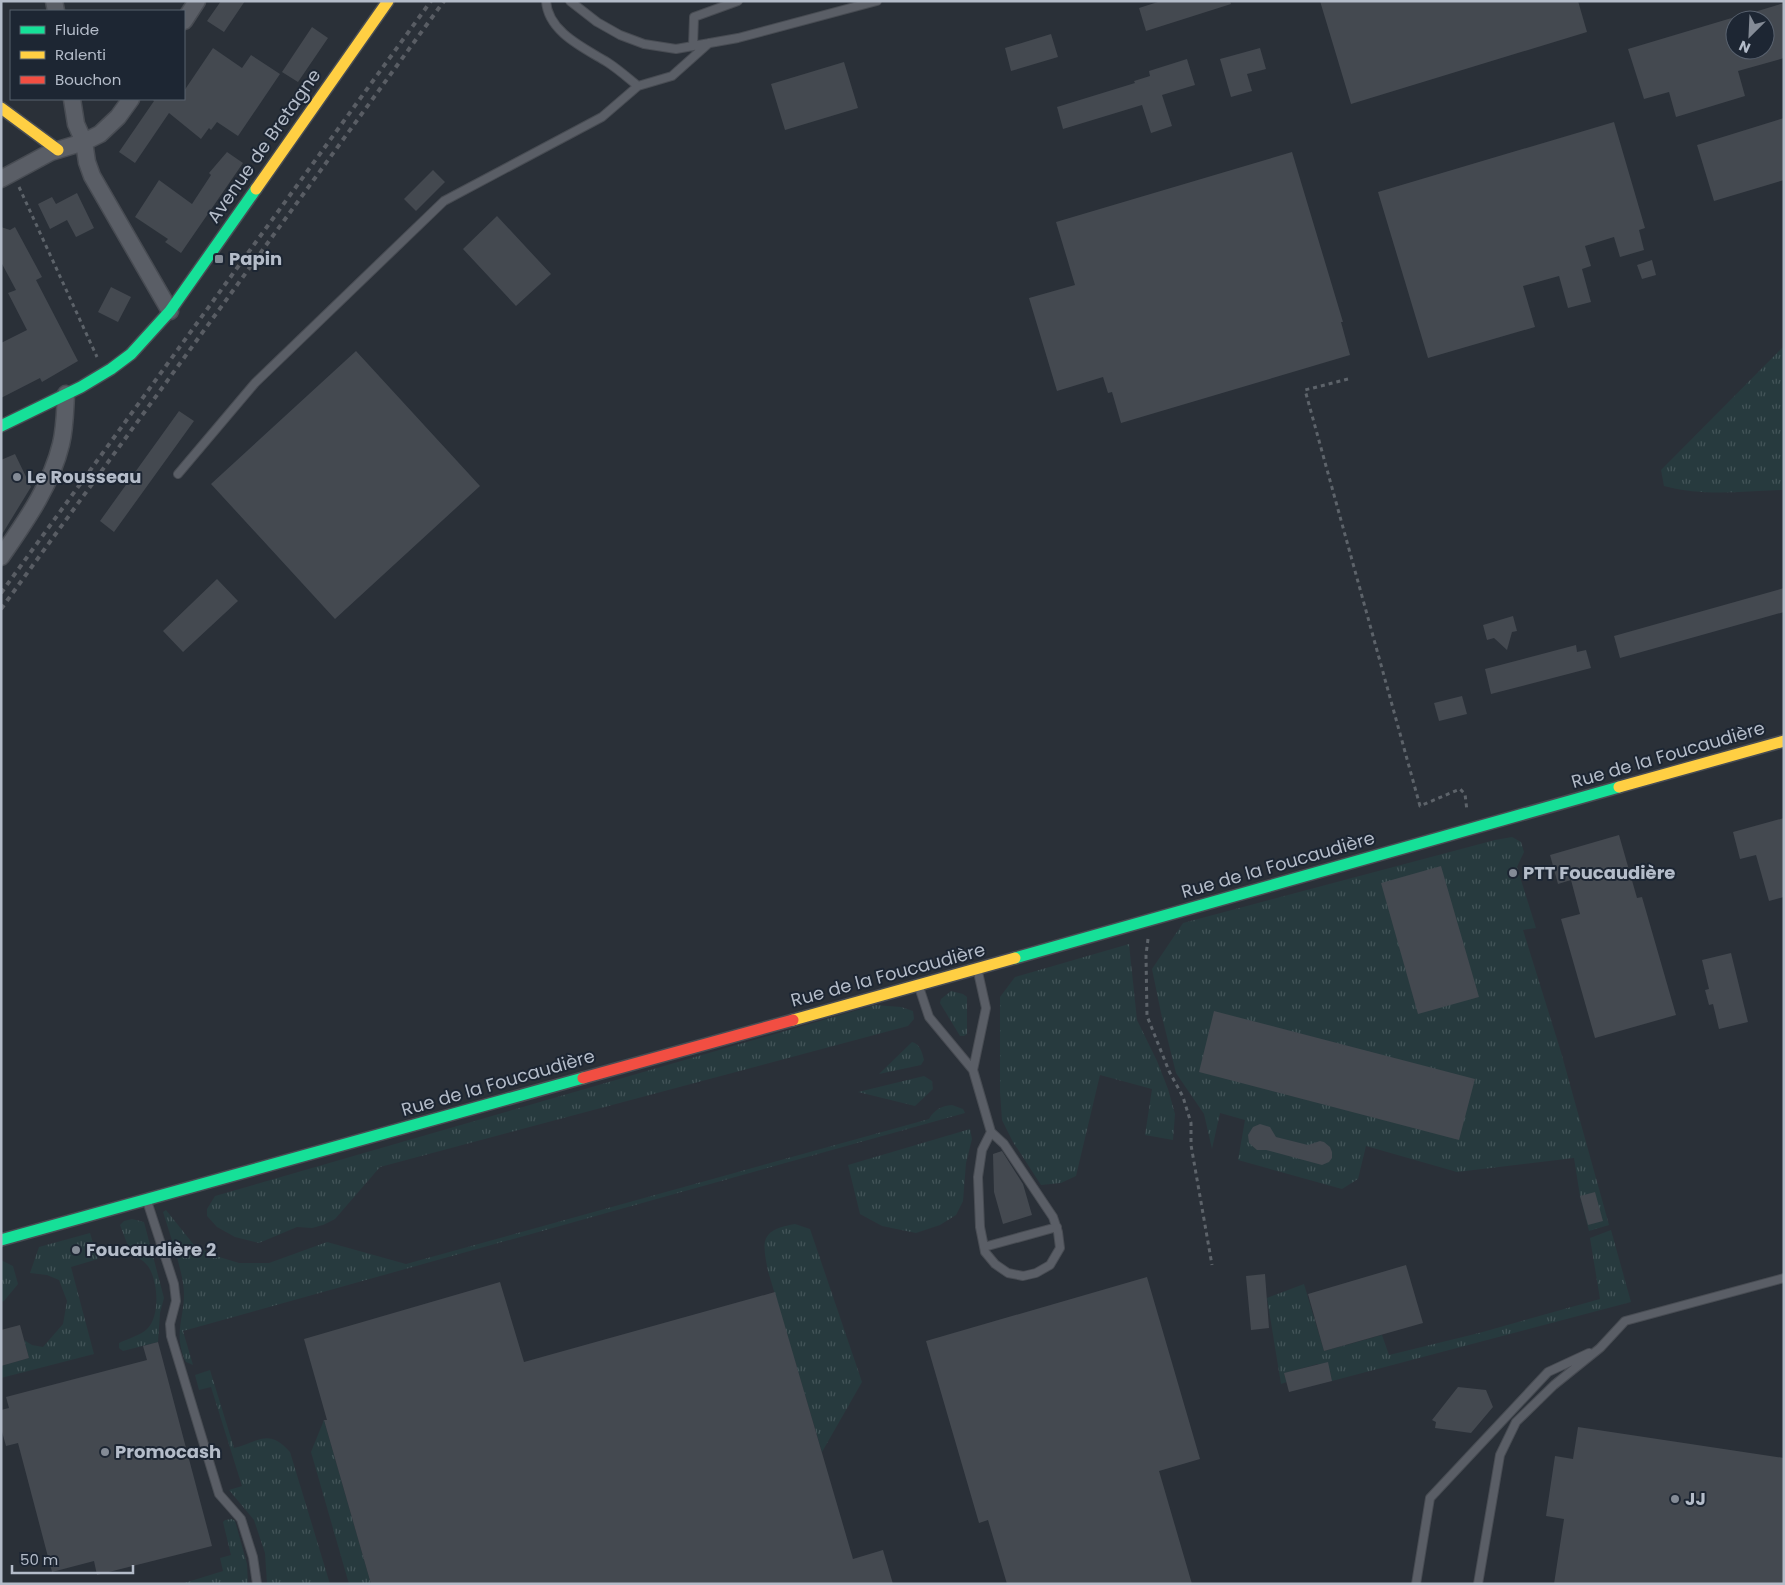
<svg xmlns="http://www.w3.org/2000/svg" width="1785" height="1585" font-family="Poppins,sans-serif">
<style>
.grass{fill:url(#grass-tufts)}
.building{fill:#444950}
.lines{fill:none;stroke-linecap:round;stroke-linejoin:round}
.lane-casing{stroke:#484c53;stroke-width:10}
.street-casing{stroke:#484c53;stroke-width:19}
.fast-casing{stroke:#484c53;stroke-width:14}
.slow-casing{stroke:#484c53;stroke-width:14}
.jam-casing{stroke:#484c53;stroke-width:14}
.path{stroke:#5d636a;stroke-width:3;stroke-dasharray:4 4;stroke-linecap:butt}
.lane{stroke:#5a5e66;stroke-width:8}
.street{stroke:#5a5e66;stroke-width:16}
.fast{stroke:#16e098;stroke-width:11}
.slow{stroke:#ffcf43;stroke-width:11}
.jam{stroke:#f24e42;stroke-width:11}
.rail{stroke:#595d64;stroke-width:4;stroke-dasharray:5 5;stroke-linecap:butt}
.poi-dot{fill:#848b96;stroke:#1d2633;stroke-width:2}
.labels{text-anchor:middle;stroke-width:4;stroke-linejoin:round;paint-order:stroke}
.street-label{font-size:18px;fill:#b4bcc9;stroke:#1d2633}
.poi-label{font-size:18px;font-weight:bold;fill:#b4bcc9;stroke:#1d2633;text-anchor:start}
</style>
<defs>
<pattern id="grass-tufts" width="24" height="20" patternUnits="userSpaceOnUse" patternTransform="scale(1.25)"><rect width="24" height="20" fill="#273a3e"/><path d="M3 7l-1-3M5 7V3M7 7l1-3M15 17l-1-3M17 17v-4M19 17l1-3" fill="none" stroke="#445559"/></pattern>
</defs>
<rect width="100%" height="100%" fill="#2a3038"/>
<path class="grass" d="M1784 346V490C1741 491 1706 497 1664 486L1661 470Z
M1512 837 1521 842 1524 852 1517 867 1536 928 1523 930 1561 1052 1609 1225 1589 1231 1580 1196 1574 1158 1457 1172 1366 1146 1358 1179 1342 1189 1238 1160 1245 1120 1220 1113 1212 1149 1204 1114 1176 1073 1161 1013 1152 969 1183 923 1495 840Z
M1129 944 1137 1020 1157 1061 1168 1089 1175 1114 1173 1140 1145 1135 1152 1089 1100 1075 1076 1176 1061 1183 1041 1185 1013 1142 1002 1120 1000 1092V997L1015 977Z
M951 991 963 994 967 997V1034L964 1036H960L940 1003 941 999Z
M875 1005 901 1007 913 1011 914 1019 908 1026 380 1167 335 1219 323 1225 312 1228 297 1227 259 1243 235 1237 217 1227 207 1216V1209L215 1196Z
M912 1042C920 1044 922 1052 924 1060L921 1065 879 1074Z
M924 1076 932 1081 933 1089 915 1106 858 1092Z
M952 1105 963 1109 965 1113 183 1331 193 1365 186 1362C171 1332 188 1313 183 1283 179 1259 170 1235 163 1212L166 1210 194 1245 216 1256 239 1263H269L327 1242 406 1264 929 1119C934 1110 941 1106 952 1105Z
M970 1129 972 1139 966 1163 963 1201 956 1215 940 1225 916 1233 882 1226 860 1214 848 1165Z
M132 1219 144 1222 164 1298 160 1313 158 1342 123 1351 119 1348V1343C127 1339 141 1335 147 1329 161 1316 158 1278 147 1265 143 1260 137 1257 131 1254L120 1225 124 1221Z
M795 1224 810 1229 862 1382 822 1452 768 1271C762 1241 760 1230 795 1224Z
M1611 1230 1631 1302 1332 1381 1330 1371 1321 1373 1318 1364 1285 1373 1287 1382 1281 1384 1267 1298 1304 1284 1324 1351 1382 1335 1389 1355 1479 1333 1600 1299 1590 1238Z
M90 1233 98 1259 71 1267 94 1354 1 1378V1366L29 1358 24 1340 32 1345 43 1347 63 1324 67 1301 59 1280 47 1275 30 1273 39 1247Z
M1 1260 13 1266 18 1284 4 1301 1 1302Z
M210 1370 234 1448C260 1441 269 1428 290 1452L330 1584H267L265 1553 254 1520 229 1490 242 1486 211 1387 199 1390 195 1375Z
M324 1420 371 1584H349L311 1452Z
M232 1519 235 1521 247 1564 248 1584H181L223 1571 220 1558 231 1555 223 1522 225 1520Z"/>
<path class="building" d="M221 1H245L224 32 207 21Z
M1161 1H1230L1231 4 1146 31 1139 8Z
M1320 1H1578L1587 32 1351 104Z
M1784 3V58L1738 71 1745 96 1676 117 1669 92 1644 99 1628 49 1735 17V50H1765V20H1739L1738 17Z
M312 27 328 38 298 82 282 72Z
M1051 34 1058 57 1011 71 1005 48Z
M213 48 242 68 251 55 280 74 238 136 217 122 211 130 209 128 201 139 169 113 135 163 119 152 154 101 152 99H184V91Z
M1260 48 1266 69 1247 74 1252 91 1231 97 1220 59Z
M1187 59 1195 85 1162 95 1172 126 1151 133 1142 105 1063 129 1057 107 1135 83 1134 81 1150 76 1149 71Z
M844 62 858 108 785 130 771 84Z
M1784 118V180L1714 201 1697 145Z
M1614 122 1645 228 1639 230 1644 250 1620 257 1614 237 1585 246 1591 266 1582 269 1591 302 1568 308 1559 276 1523 286 1535 327 1428 358 1378 192Z
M227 152 243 163 181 253 165 242 168 239 135 217 159 180 192 204 211 175 209 173Z
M1292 152 1343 322H1341L1350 355 1121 423 1112 392 1108 393 1103 377 1057 391 1029 298 1075 285 1056 222Z
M433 170 445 182 416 211 404 199Z
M77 193 94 228 76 237 67 220 50 229 38 204 52 197 56 204Z
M497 216 551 274 516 306 463 249Z
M1 227 10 230 15 227 42 277 36 280 78 361 42 382 40 378 1 398V343L27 330 8 293 16 290 1 262Z
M1652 260 1656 275 1642 279 1637 265Z
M111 287 131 297 118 322 98 312Z
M356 351 480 486 335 619 211 484Z
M179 411 194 421 114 532 100 521Z
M15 454 31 487 1 536V460Z
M217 579 238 601 183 652 163 631Z
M1784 588V612L1620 658 1614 636Z
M1513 616 1517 631 1512 632 1507 650 1494 638 1487 640 1483 625Z
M1576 645 1577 652 1586 650 1591 668 1491 694 1485 669Z
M1462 696 1467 714 1439 721 1434 703Z
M1784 818V897L1769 901 1756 855 1740 859 1733 832Z
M1619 835 1637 898 1642 897 1676 1015 1595 1038 1561 919 1580 914 1571 880 1558 884 1550 855Z
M1441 866 1479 997 1418 1014 1381 883Z
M1731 953 1748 1022 1719 1029 1713 1004 1709 1005 1705 990 1709 989 1702 960Z
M1214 1011 1475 1079 1459 1140 1199 1072Z
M1260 1124 1270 1127 1276 1137 1308 1145 1320 1141 1324 1142 1330 1147 1332 1152V1158L1329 1162 1322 1165 1266 1150H1257L1249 1143 1248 1135 1253 1127Z
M1002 1151 1023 1184 1032 1215 1003 1224 994 1192 993 1154Z
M1595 1192 1603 1221 1588 1225 1580 1196Z
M1406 1265 1423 1323 1324 1351 1308 1294Z
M1265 1274 1269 1328 1251 1330 1246 1276Z
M1147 1277 1200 1459 1159 1471 1192 1584H1007L988 1520 979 1523 926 1341Z
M500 1282 524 1362 775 1292 853 1559 883 1550 893 1584H371L324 1420H327L304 1339Z
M20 1325 29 1358 1 1366V1330Z
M158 1342 212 1546 97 1575 94 1561 52 1572 18 1443 6 1446 1 1428V1410L9 1408 6 1397 147 1360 143 1346Z
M1328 1362 1332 1381 1289 1392 1284 1373Z
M1458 1387 1486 1390 1493 1407 1471 1433 1435 1428 1436 1422 1432 1420Z
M1578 1427 1784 1458V1584H1554L1564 1519 1546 1516 1555 1456 1573 1459Z"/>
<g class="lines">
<g class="lane-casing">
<path id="lane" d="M546 1C548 32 584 48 607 62 618 69 628 78 638 86
M570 1 597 22 620 35 644 44 676 49 738 38 877 1
M693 46 694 17 738 1
M178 474 255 383 444 201 602 117 638 86 672 76 709 43
M919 987 929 1017 973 1070 991 1132 1004 1144 1053 1217 1058 1232 1060 1248 1050 1265 1036 1273 1023 1276 1008 1273 995 1264 985 1252 980 1227 978 1177 982 1150 991 1132
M973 1070 986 1008 978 972
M147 1201 174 1284 176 1301 170 1324 171 1336 219 1494 241 1519 253 1557 257 1584
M984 1247 1057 1227
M1416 1584 1430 1498 1548 1372 1589 1353
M1478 1584 1500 1455 1516 1422 1554 1385 1600 1348 1625 1321 1784 1278"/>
</g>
<g class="street-casing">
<path id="street" d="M54 1 56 11
M184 21 197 1
M72 99 76 124 84 142 87 162 92 176 170 311
M1 179 51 152 84 142 100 134 118 117 131 99
M1 557C25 522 51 486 61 444 65 428 65 411 66 394"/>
</g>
<g class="fast-casing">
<path id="fast" d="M1 426 81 387 111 369 131 354 170 311 256 189
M1015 958 1619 787
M1 1240 583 1078"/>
</g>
<g class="slow-casing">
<path id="slow" d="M1 108 58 150
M256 189 388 1
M1619 787 1784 741
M793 1020 1015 958"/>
</g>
<g class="jam-casing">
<path id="jam" d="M583 1078 793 1020"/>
</g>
<path class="path" d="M19 187 97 357
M1348 379 1305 390 1420 806 1460 789 1465 794 1467 811
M1148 939 1146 955 1147 1016 1169 1071 1183 1097 1191 1123V1145L1212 1265"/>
<use href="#lane" class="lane"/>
<use href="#street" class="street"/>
<use href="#fast" class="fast"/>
<use href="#slow" class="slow"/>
<use href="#jam" class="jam"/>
<path class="rail" d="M1 593 431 1
M1 609 444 1"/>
</g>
<g class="poi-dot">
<rect x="214" y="254" width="10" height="10" rx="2.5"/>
<circle cx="17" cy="477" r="5"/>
<circle cx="1513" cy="873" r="5"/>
<circle cx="76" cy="1250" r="5"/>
<circle cx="105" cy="1452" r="5"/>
<circle cx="1675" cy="1499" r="5"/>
</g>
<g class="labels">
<g class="street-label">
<text transform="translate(264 146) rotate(-55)" y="6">Avenue de Bretagne</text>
<text transform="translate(1668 755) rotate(-16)" y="6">Rue de la Foucaudière</text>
<text transform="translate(1278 865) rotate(-16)" y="6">Rue de la Foucaudière</text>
<text transform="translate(888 975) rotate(-15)" y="6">Rue de la Foucaudière</text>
<text transform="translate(498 1083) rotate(-16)" y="6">Rue de la Foucaudière</text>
</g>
<g class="poi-label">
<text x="229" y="265">Papin</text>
<text x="27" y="483">Le Rousseau</text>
<text x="1523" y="879">PTT Foucaudière</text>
<text x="86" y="1256">Foucaudière 2</text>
<text x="115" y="1458">Promocash</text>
<text x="1685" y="1505">JJ</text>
</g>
</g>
<rect width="1785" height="1585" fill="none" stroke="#b4bcc9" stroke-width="5"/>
<rect x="10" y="10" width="175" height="90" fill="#1d2633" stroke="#59626f"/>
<rect x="20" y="26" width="25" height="8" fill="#16e098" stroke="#59626f"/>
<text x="55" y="35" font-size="15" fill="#b4bcc9">Fluide</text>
<rect x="20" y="51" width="25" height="8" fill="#ffcf43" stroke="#59626f"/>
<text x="55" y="60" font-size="15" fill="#b4bcc9">Ralenti</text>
<rect x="20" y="76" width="25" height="8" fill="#f24e42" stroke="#59626f"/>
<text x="55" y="85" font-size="15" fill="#b4bcc9">Bouchon</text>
<g transform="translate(1750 35) rotate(204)"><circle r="24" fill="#1d2633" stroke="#59626f"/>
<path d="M0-4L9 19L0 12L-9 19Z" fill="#848b96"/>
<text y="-8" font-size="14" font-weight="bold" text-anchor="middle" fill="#b4bcc9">N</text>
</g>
<path d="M12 1565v8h121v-8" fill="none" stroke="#b4bcc9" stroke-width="2.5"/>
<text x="20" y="1565" font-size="15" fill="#b4bcc9" stroke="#1d2633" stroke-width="4" paint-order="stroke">50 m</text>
</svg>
